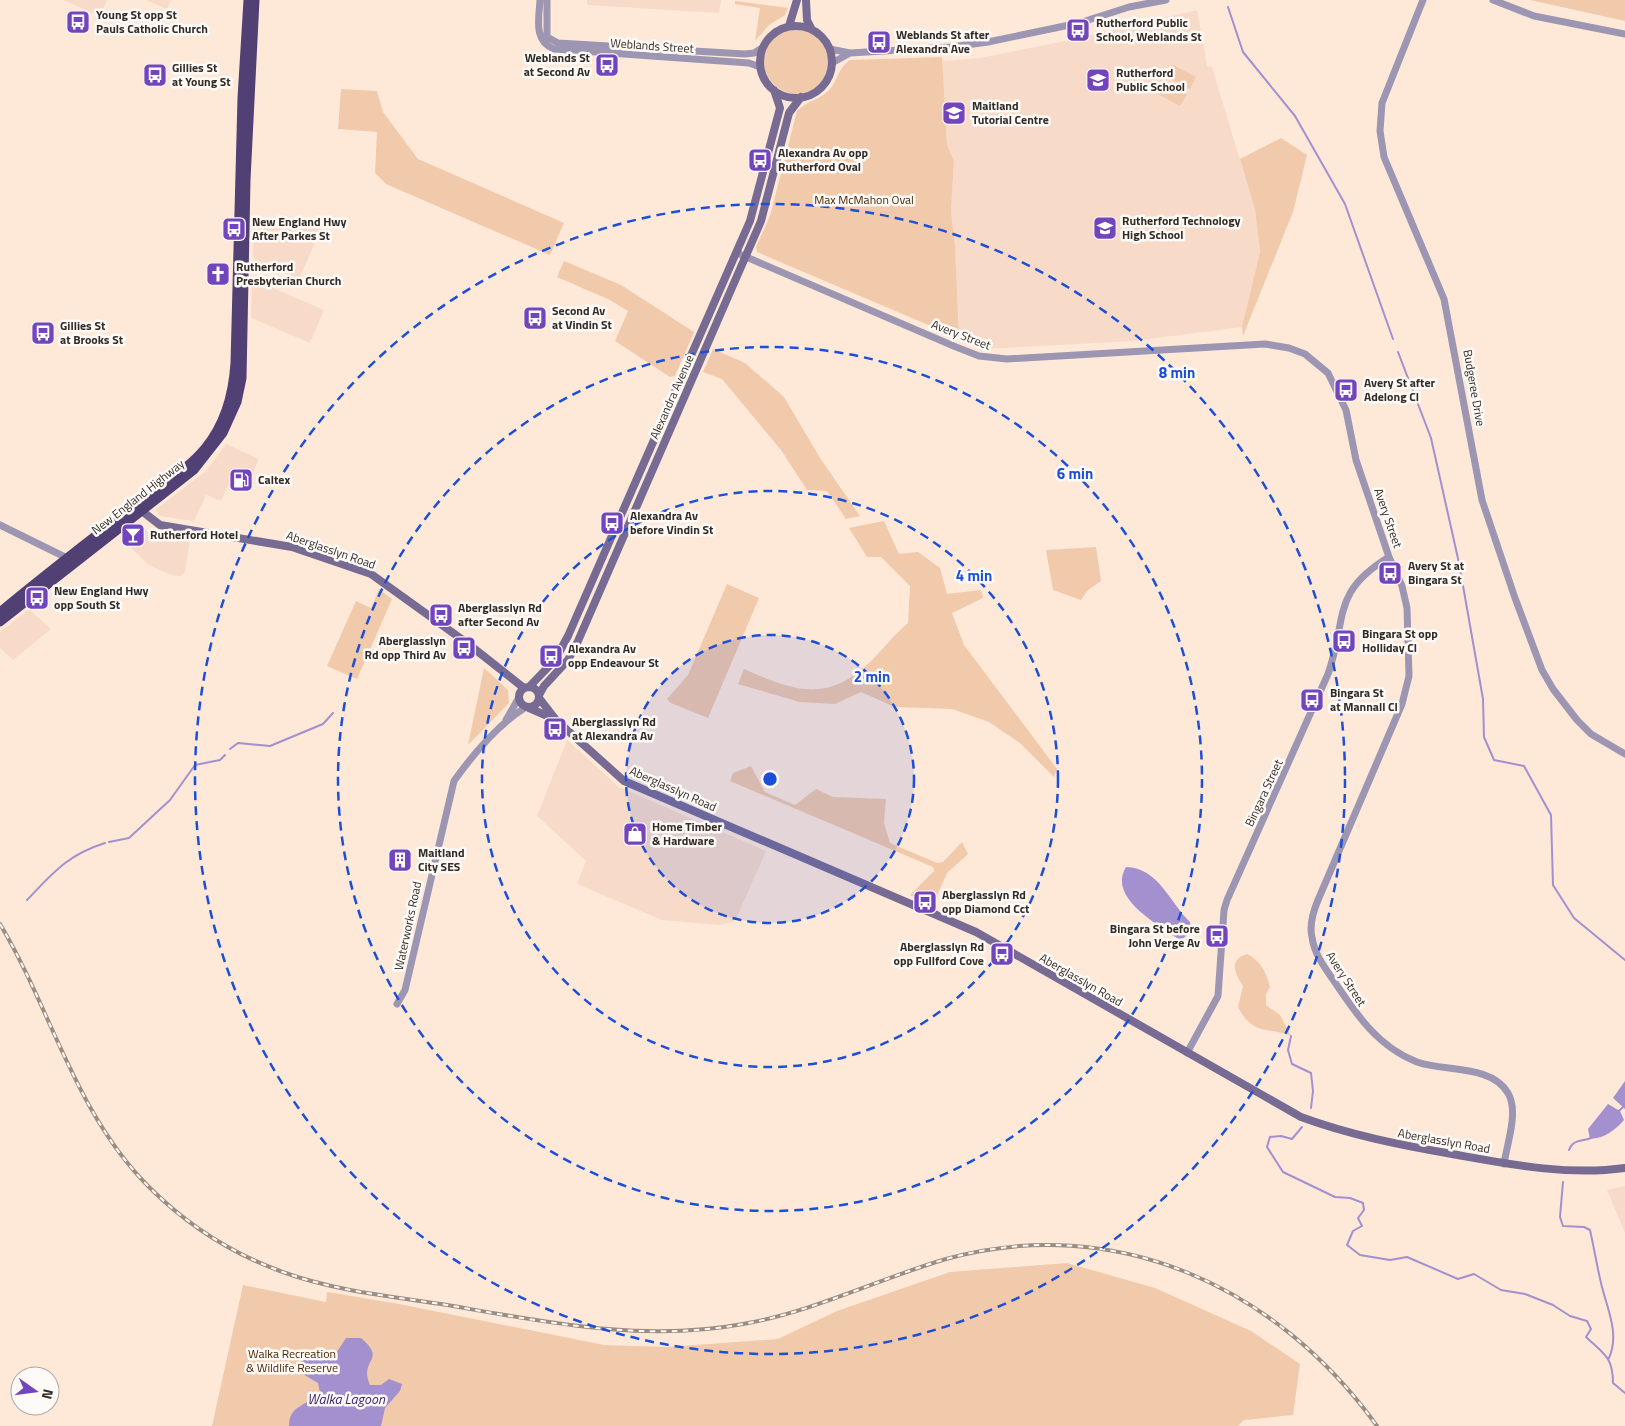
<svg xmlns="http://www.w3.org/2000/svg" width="1625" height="1426" font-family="'Titillium Web',sans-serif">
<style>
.built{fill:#f7dbc8}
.green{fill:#f1c9ab}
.water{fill:#a290cf}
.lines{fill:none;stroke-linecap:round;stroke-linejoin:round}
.stream{stroke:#a290cf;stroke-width:2}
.tertiary{stroke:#9d96b2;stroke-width:7}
.secondary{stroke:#776b94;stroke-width:8}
.trunk{stroke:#514074;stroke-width:9}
.rail-casing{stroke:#9b8d82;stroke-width:4}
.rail{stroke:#fefaf7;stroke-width:2;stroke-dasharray:5.5;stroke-linecap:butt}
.ring{fill:none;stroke:#1d4ed8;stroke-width:2.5;stroke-dasharray:9 6}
.labels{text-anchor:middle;stroke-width:5;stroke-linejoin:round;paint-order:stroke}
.poi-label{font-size:12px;font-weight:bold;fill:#332b25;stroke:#fefaf7;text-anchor:start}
.street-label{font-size:12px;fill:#332b25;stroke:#fefaf7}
.park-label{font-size:12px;fill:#4b2600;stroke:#fefaf7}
.water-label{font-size:14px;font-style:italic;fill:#41246e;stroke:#fefaf7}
.centre{fill:#1d4ed8;stroke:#fefaf7;stroke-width:2.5}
.ring-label{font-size:15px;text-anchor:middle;font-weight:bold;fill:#1d4ed8;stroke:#fefaf7;stroke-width:5;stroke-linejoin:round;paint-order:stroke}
</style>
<rect width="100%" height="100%" fill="#fee9d9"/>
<path class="built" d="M63 0H107L100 16Z
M146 0H171L167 9Z
M587 0H721L719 13 587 5Z
M1197 10 1207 66 1212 67 1255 210 1260 252 1242 327 1134 341 985 349 959 338 955 246 951 211 954 161 947 145 942 61 980 58 1075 39Z
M253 221 322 227 300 277 296 278 255 261 253 256Z
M252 279 324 310 310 343 251 318Z
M226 444 259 459 244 492 228 485 221 501 206 495 194 521 160 516 155 510 206 471Z
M139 522 148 532 190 539 185 572 181 576 171 575 149 565 120 537Z
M29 609 51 629 13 660 0 648V632Z
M567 740 619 787 766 851 735 921 720 925 662 920 577 884 586 861 537 816Z
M1625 1186V1233L1607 1190Z"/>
<path class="green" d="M1530 0H1625V21Z
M735 1 788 8 785 15 769 25 755 41 760 8 735 4Z
M764 61a33 33 0 1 1 66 0a33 33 0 1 1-66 0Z
M942 57 947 145 954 161 951 211 955 246 959 338 757 252 756 247 770 216 797 111C806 101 820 100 830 89 838 79 839 67 850 60Z
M1173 65 1196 77 1190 89 1167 77Z
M1164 82 1187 94 1180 106 1158 94Z
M341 89 377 91 383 112 418 159 564 223 550 255 386 184 375 173 377 132 338 129Z
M1281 138 1307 155 1293 212 1243 336 1242 327 1260 252 1255 210 1240 159Z
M564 261 621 285 694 332 675 376 670 377 615 341 628 311 610 300 557 277Z
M713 349 745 363 784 397 820 458 860 516 846 519 827 491 807 490 781 450 722 379 703 372Z
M884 521 899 554 918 552 940 568 947 594 981 590 983 598 952 613 964 645 1057 769 1054 777 1020 743 989 722 952 709 895 707 861 692 835 704 800 702 738 684 744 669C793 691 827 704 871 661 884 648 894 635 908 623L910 586 881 557H867L849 528Z
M1096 547 1101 581 1087 591 1081 600 1053 590 1046 550Z
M727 584 759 598 708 718 671 703 667 699 688 675Z
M379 589 392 599 357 679 327 666 356 601 371 608Z
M484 668 508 690 509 703 468 745Z
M751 766 765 792 795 805 816 789 833 797 886 799 884 823 890 843 937 863 943 862 962 842 968 854 947 873 932 907 910 895 934 871 933 867 730 781 733 773Z
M1247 954C1261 961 1266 972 1270 987L1266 994V1005L1280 1015 1291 1036C1266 1026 1253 1036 1238 1007L1243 986C1235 973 1228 960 1247 954Z
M1067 1263 1155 1288 1251 1331 1300 1364 1293 1415 1244 1420 1238 1426H212L243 1285 326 1302 327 1292 399 1304 604 1345 667 1347 778 1339 837 1311 950 1272Z"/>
<path class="water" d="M1126 867C1159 868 1169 902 1190 922 1191 931 1188 936 1180 940 1159 925 1107 898 1126 867Z
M1625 1081V1109L1613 1098Z
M1608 1104 1620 1111 1624 1120C1614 1131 1605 1138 1590 1139L1588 1129Z
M346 1338H361C388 1361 358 1359 370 1385H381L389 1379 402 1384 400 1391 385 1408 381 1426H289C289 1404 308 1406 320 1393L318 1383 296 1370 297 1363C309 1357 322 1359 335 1355Z"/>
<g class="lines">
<path class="stream" d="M1228 7 1243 52 1295 116 1345 204 1393 339
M1398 352 1431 438 1459 563 1483 699 1484 737 1494 760 1524 766 1551 815 1553 885 1574 918 1625 960
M230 749 238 743 270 746 323 724 333 713
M109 842 129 838 170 800 195 765 220 760 225 755
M27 900C53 873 67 855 105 843
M1291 1036 1288 1050 1292 1064 1311 1073 1313 1091 1311 1108
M1618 1112 1625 1105
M1302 1127 1292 1139 1281 1136 1270 1137 1267 1147 1283 1172 1335 1197 1350 1198 1363 1203 1364 1210 1358 1218 1362 1226 1353 1231 1347 1245 1360 1255 1390 1260 1407 1257 1458 1279 1474 1274 1501 1290 1525 1294 1553 1305 1570 1316 1587 1321 1591 1329 1586 1337C1604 1354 1613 1357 1613 1383L1625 1393
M1569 1150C1573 1139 1581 1142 1591 1138
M1563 1182 1560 1217 1563 1226 1584 1227 1590 1230C1594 1248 1597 1266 1601 1283 1607 1309 1620 1333 1609 1358"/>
<path class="tertiary" d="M540 0C539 18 533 41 554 49L749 63 760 67
M547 0V37L558 43 745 54 754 53 762 48
M1423 0 1382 103 1380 131 1384 157 1444 299 1482 500 1515 598 1542 670 1553 689 1577 720 1591 734 1625 754
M1493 0 1534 16 1625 34
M830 49 850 53 951 47 988 42 1079 23 1129 7 1166 0
M832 63 850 53
M737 253 956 347 979 356 1007 359 1265 344 1289 348 1305 354 1328 373 1346 410 1356 460 1389 557 1402 586 1407 608 1409 676 1402 704 1318 900C1313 912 1309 925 1312 937 1314 954 1325 968 1334 981 1356 1014 1378 1047 1417 1062 1444 1072 1491 1064 1508 1093 1519 1112 1507 1143 1504 1164
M0 525 67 558
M506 720 518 699
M397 1004 405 990 454 781C474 753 497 725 526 707
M1187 1053 1218 996 1224 910 1227 900 1328 674C1348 618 1330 593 1389 557"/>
<path class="secondary" d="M806 0 807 20 811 28
M760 62a36 36 0 1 1 72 0a36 36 0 1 1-72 0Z
M789 26 797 0
M138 508 160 525 292 547 371 574 467 643 524 688
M519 697a10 10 0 1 1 20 0a10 10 0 1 1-20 0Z
M529 687 555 660 568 636 750 221 780 108 774 90
M539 695 544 686 568 660 578 641 761 221 789 113 801 97
M539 698 556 720 624 781 976 932 1301 1117C1350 1135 1400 1145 1452 1154 1508 1164 1567 1176 1625 1168
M529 708 552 718"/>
<path class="trunk" d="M0 612C45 574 93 538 140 501 162 483 187 470 205 448 225 424 233 394 235 363L242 98 248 0
M0 622 194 470 223 433 237 402 242 378 246 180 255 0"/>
<g class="rail-casing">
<path id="rail" d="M0 924C52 1011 75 1113 149 1187 186 1224 231 1253 280 1271 331 1290 387 1296 441 1304 541 1321 641 1343 743 1324 813 1312 878 1279 946 1259 1116 1212 1277 1287 1377 1426"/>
</g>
<use href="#rail" class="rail"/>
</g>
<circle cx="770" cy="779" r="144" fill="#1d4ed8" fill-opacity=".12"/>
<g class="ring">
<circle cx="770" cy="779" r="144"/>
<circle cx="770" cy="779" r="288"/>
<circle cx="770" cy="779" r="432"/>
<circle cx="770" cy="779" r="575"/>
</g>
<defs>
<g id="bus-square" transform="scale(1.25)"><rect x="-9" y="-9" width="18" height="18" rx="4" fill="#7345bd" stroke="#fefaf7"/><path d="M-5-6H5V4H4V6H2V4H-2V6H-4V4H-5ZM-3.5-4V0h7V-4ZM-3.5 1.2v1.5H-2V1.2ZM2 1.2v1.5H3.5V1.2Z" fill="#fff"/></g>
<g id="school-square" transform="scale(1.25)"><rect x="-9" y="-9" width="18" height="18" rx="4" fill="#7345bd" stroke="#fefaf7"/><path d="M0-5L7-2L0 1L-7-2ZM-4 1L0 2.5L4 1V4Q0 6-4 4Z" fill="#fff"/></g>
<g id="church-square" transform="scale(1.25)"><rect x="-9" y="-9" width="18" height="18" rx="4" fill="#7345bd" stroke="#fefaf7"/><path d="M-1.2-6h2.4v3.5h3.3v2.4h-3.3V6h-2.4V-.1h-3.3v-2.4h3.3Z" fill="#fff"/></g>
<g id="fuel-square" transform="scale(1.25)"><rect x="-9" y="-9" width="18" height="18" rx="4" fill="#7345bd" stroke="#fefaf7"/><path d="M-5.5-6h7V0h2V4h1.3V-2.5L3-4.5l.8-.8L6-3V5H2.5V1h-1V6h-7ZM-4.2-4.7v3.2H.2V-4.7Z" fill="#fff"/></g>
<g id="bar-square" transform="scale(1.25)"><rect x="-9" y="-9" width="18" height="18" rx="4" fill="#7345bd" stroke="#fefaf7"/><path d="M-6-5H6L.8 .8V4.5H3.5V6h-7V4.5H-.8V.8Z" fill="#fff"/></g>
<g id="shop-square" transform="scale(1.25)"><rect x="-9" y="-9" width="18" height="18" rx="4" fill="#7345bd" stroke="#fefaf7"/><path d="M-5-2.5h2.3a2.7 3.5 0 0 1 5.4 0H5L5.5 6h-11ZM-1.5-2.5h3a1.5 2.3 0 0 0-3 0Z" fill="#fff"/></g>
<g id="building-square" transform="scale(1.25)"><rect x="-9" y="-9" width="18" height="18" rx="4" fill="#7345bd" stroke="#fefaf7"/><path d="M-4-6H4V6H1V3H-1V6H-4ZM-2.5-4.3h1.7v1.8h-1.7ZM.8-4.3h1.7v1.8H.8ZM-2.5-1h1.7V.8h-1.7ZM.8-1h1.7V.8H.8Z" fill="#fff"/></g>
</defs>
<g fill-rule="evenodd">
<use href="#bus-square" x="78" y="22"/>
<use href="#bus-square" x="1078" y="30"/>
<use href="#bus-square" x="879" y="42"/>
<use href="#bus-square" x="607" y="65"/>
<use href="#bus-square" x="155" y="75"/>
<use href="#school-square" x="1098" y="80"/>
<use href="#school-square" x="954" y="113"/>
<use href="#bus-square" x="760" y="160"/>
<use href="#school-square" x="1105" y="228"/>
<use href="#bus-square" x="234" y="229"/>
<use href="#church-square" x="218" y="274"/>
<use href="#bus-square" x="535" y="318"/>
<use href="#bus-square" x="43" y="333"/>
<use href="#bus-square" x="1346" y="390"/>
<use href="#fuel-square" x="241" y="480"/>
<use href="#bus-square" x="612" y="523"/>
<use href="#bar-square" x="133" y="535"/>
<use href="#bus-square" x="1390" y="573"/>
<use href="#bus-square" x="37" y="598"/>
<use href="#bus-square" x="441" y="615"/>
<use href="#bus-square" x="1344" y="641"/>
<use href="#bus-square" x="464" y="648"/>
<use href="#bus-square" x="551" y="656"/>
<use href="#bus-square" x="1312" y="700"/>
<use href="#bus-square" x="555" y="729"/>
<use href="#shop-square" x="635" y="834"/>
<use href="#building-square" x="400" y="860"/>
<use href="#bus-square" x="925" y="902"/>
<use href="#bus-square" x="1217" y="936"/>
<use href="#bus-square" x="1002" y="954"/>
</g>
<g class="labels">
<g class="poi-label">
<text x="96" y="19">Young St opp St<tspan x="96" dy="14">Pauls Catholic Church</tspan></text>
<text x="1096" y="27">Rutherford Public<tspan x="1096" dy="14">School, Weblands St</tspan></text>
<text x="896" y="39">Weblands St after<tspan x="896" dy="14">Alexandra Ave</tspan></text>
<text x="590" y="62" text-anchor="end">Weblands St<tspan x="590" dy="14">at Second Av</tspan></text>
<text x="172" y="72">Gillies St<tspan x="172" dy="14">at Young St</tspan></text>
<text x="1116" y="77">Rutherford<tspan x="1116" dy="14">Public School</tspan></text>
<text x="972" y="110">Maitland<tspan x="972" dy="14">Tutorial Centre</tspan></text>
<text x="778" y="157">Alexandra Av opp<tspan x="778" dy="14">Rutherford Oval</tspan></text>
<text x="1122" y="225">Rutherford Technology<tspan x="1122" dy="14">High School</tspan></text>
<text x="252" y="226">New England Hwy<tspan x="252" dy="14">After Parkes St</tspan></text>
<text x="236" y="271">Rutherford<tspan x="236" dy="14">Presbyterian Church</tspan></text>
<text x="552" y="315">Second Av<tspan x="552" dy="14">at Vindin St</tspan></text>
<text x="60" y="330">Gillies St<tspan x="60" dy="14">at Brooks St</tspan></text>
<text x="1364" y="387">Avery St after<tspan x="1364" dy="14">Adelong Cl</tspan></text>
<text x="258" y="484">Caltex</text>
<text x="630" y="520">Alexandra Av<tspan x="630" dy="14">before Vindin St</tspan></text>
<text x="150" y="539">Rutherford Hotel</text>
<text x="1408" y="570">Avery St at<tspan x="1408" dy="14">Bingara St</tspan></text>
<text x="54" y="595">New England Hwy<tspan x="54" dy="14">opp South St</tspan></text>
<text x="458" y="612">Aberglasslyn Rd<tspan x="458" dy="14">after Second Av</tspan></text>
<text x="1362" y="638">Bingara St opp<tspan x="1362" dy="14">Holliday Cl</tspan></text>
<text x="446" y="645" text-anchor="end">Aberglasslyn<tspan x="446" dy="14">Rd opp Third Av</tspan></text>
<text x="568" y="653">Alexandra Av<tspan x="568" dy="14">opp Endeavour St</tspan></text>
<text x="1330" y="697">Bingara St<tspan x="1330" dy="14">at Mannall Cl</tspan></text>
<text x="572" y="726">Aberglasslyn Rd<tspan x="572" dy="14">at Alexandra Av</tspan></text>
<text x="652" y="831">Home Timber<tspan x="652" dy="14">&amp; Hardware</tspan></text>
<text x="418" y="857">Maitland<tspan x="418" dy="14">City SES</tspan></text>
<text x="942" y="899">Aberglasslyn Rd<tspan x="942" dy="14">opp Diamond Cct</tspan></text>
<text x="1200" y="933" text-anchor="end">Bingara St before<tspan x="1200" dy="14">John Verge Av</tspan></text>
<text x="984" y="951" text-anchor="end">Aberglasslyn Rd<tspan x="984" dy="14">opp Fullford Cove</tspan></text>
</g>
<g class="street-label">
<text transform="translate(652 46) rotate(4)" y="4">Weblands Street</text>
<text transform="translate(961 335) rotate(21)" y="4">Avery Street</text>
<text transform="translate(1474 388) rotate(80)" y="4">Budgeree Drive</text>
<text transform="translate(672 397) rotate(-66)" y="4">Alexandra Avenue</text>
<text transform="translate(138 497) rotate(-38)" y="4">New England Highway</text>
<text transform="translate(1388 518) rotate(71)" y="4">Avery Street</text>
<text transform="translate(331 550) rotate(19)" y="4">Aberglasslyn Road</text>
<text transform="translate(673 789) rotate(24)" y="4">Aberglasslyn Road</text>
<text transform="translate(1264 793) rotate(-65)" y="4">Bingara Street</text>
<text transform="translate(408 926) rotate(-78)" y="4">Waterworks Road</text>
<text transform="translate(1346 979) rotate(57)" y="4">Avery Street</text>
<text transform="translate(1081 980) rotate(30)" y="4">Aberglasslyn Road</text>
<text transform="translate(1444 1141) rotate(10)" y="4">Aberglasslyn Road</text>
</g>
<g class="park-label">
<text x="864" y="204">Max McMahon Oval</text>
<text x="292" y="1358">Walka Recreation<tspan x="292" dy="14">&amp; Wildlife Reserve</tspan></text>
</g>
<g class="water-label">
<text x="346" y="1404">Walka Lagoon</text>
</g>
</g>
<circle cx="770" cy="779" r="8" class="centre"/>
<g class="ring-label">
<text x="1177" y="378">8 min</text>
<text x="1075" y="479">6 min</text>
<text x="974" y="581">4 min</text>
<text x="872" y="682">2 min</text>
</g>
<g transform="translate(35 1391) rotate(104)"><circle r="24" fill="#fefaf7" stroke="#ada7a3"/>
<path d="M0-4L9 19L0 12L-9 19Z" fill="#7345bd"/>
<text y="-8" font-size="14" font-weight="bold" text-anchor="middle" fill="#332b25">N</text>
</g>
</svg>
